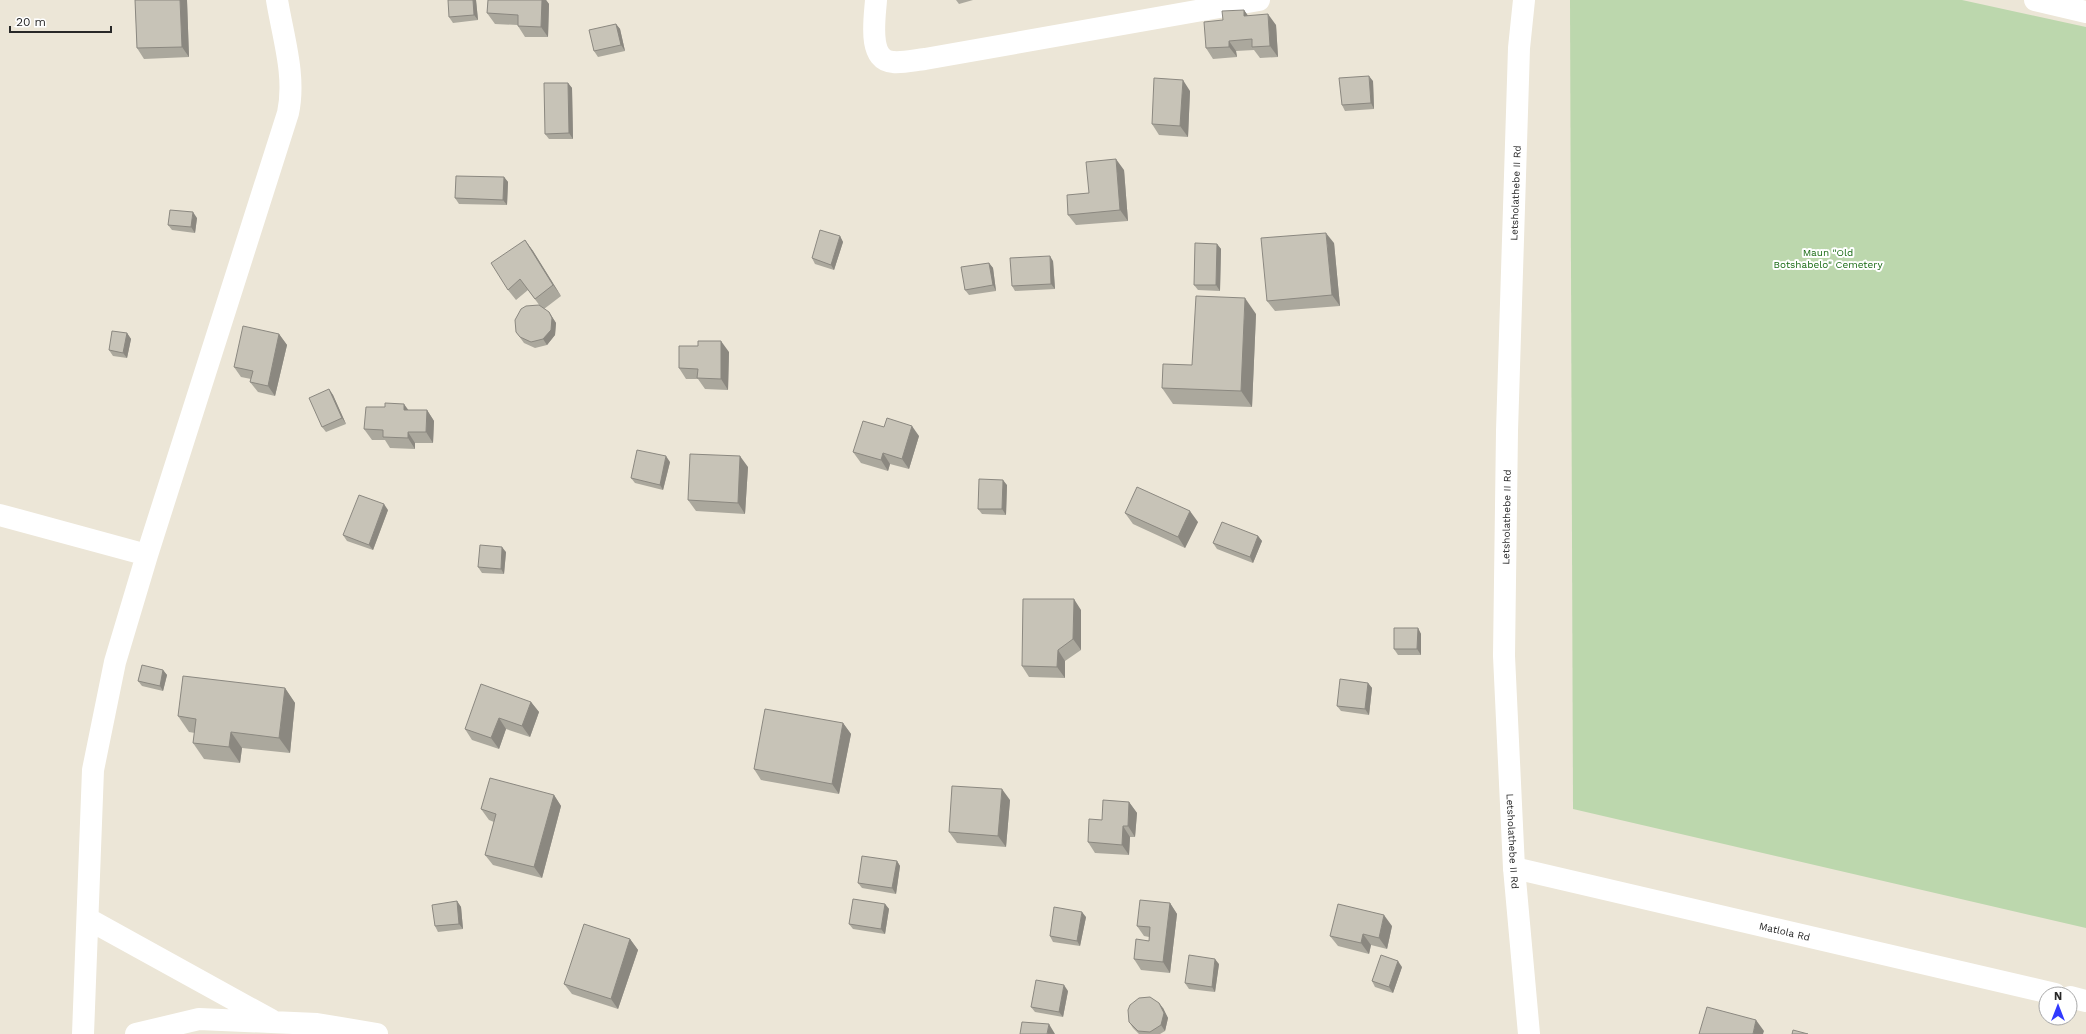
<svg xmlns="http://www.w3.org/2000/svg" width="2086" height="1034" font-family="'Work Sans',sans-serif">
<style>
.cemetery{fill:#bcd7ad}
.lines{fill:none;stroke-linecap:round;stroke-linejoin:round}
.street{stroke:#fff;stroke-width:22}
.secondary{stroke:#fff;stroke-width:22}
.wall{fill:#aba89d}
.shaded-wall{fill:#8b8880}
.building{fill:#c7c3b7;stroke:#8b8880}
.labels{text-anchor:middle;stroke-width:4;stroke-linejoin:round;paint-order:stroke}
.street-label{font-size:10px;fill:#282828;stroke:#fff}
.park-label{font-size:10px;fill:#186a13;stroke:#fff}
</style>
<rect width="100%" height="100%" fill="#ece6d7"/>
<path class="cemetery" d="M1570 0H1962L2086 27V928L1573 809Z"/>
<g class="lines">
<path class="street" d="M876 0C875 17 867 61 893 62 903 63 915 60 925 59L1259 0
M2035 0 2086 12
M0 515 147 555
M88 919 271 1020
M83 1034 93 770 115 662 147 555 288 113C296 76 283 37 277 0
M136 1034 199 1019 317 1024 377 1034"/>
<g class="secondary">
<path id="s1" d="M1524 0 1519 48 1507 431 1504 656 1514 868 1529 1034"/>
<path id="s2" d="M1514 868 2055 994"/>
<path d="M2070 997 2086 1001"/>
</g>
</g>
<path class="wall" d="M135 0H187L189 57 144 59 137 48Z
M476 0 478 20 453 23 449 17Z
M488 0H546L549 4 548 37H525L518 26V25L495 24 487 13Z
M956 0H973L959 4Z
M1244 10 1248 16 1276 25 1278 57 1260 58 1254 50 1236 51 1237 57 1213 59 1206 48 1223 20Z
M616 24 620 29 625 51 598 57 594 51Z
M1373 81 1374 109 1345 111 1342 105Z
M568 83 572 88 573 139H549L545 134Z
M1190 91 1188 137 1159 135 1152 124Z
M1124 170 1128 221 1076 225 1068 215 1089 193Z
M504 177 508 182 507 205 459 204 455 198Z
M197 218 195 233 172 230 168 225Z
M840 236 843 242 834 270 815 264 812 258Z
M525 240 533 251 561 296 544 309 549 312 556 323 555 335 547 345 535 348 524 343 516 332 540 306 528 290 516 300 508 290Z
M1334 243 1340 306 1275 311 1267 301Z
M1217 244 1221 249 1220 291 1198 290 1194 285Z
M1053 261 1055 289 1015 291 1012 286Z
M989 263 993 268 996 291 969 295 965 290Z
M1256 314 1252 407 1173 404 1162 388 1192 365Z
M127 333 131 339 127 358 113 356 109 350Z
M279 334 287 345 275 396 258 392 250 382 251 379 241 377 234 367Z
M729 352 728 390 705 389 698 379H686L679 368Z
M329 389 333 395 346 424 326 432 322 427Z
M385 407 408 410H427L434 421 433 443H415V449L390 448 385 440H372L364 429Z
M884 427 919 436 909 469 890 464 888 471 861 463 853 452Z
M670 462 663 490 635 483 631 478Z
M748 467 745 514 696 511 688 500Z
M1007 485 1006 515 982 514 978 509Z
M388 510 373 550 347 541 343 535Z
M1125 513 1198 522 1185 548 1133 524Z
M1258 536 1262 541 1253 563 1217 549 1213 543Z
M506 552 504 574 482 573 478 567Z
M1081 610V650L1065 661V678L1029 677 1022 666Z
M1418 628 1421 634V655H1398L1394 649Z
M163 670 167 675 163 691 142 686 138 681Z
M1368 683 1372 688 1369 715 1341 711 1337 706Z
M285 688 295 703 290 753 242 748 240 763 204 759 193 743 195 733 189 732 178 716Z
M531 702 539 712 530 737 506 729 499 749 472 740 465 729Z
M843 723 851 734 839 794 761 780 754 769Z
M554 795 561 806 542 878 493 865 485 855 494 822 489 820 481 809Z
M1010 800 1006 847 957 843 949 832Z
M1129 802 1137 813 1135 837H1130L1129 855 1095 853 1088 842 1102 820Z
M897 861 900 866 896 894 862 888 858 883Z
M457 901 461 907 463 929 438 932 435 926Z
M1170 903 1177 914 1170 973 1141 970 1134 959 1149 941V937L1144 936 1137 926Z
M885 904 889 909 885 934 853 929 849 924Z
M1086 917 1080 946 1053 942 1050 936Z
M1392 926 1387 949 1371 945 1369 954 1338 946 1330 936Z
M630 939 638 950 618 1009 572 994 564 984Z
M1219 964 1215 992 1189 989 1185 983Z
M1402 967 1393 993 1375 987 1372 981Z
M1068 991 1063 1017 1035 1012 1031 1007Z
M1163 1008 1168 1018 1165 1031 1160 1034H1139L1133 1028 1129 1022Z"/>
<path class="shaded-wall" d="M180 0H187L189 57 182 47Z
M473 0H476L478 20 474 15Z
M542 0H546L549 4 548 37 541 27Z
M1244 10 1251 20 1244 16Z
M1268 14 1276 25 1278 57 1270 46Z
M616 24 620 29 625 51 621 45Z
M1229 41 1236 51 1237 57 1229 47Z
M1369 76 1373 81 1374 109 1371 103Z
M1183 80 1190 91 1188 137 1180 126Z
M568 83 572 88 573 139 569 133Z
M1116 159 1124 170 1128 221 1120 210Z
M504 177 508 182 507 205 503 200Z
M193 212 197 218 195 233 191 227Z
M1326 233 1334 243 1340 306 1332 295Z
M840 236 843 242 834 270 831 265Z
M525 240 533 251 561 296 553 285Z
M1217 244 1221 249 1220 291 1216 285Z
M1050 256 1053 261 1055 289 1051 284Z
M989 263 993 268 996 291 993 285Z
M1245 298 1256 314 1252 407 1241 391Z
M549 312 556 323 555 335 547 345 543 339Z
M127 333 131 339 127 358 123 353Z
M279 334 287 345 275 396 268 386Z
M721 341 729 352 728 390 721 379Z
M329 389 333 395 346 424 342 418Z
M404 404 412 415 404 410Z
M427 410 434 421 433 443 426 432Z
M912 426 919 436 909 469 902 459Z
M408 432 415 443V449L408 438Z
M883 453 890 464 888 471 881 460Z
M666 456 670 462 663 490 660 485Z
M740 456 748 467 745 514 738 503Z
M1003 480 1007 485 1006 515 1002 509Z
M384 504 388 510 373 550 369 545Z
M1190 511 1198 522 1185 548 1178 537Z
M1258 536 1262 541 1253 563 1250 557Z
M502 547 506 552 504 574 501 569Z
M1074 599 1081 610V650L1073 639Z
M1418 628 1421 634V655L1417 649Z
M1058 650 1065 661V678L1057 667Z
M163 670 167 675 163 691 160 686Z
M1368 683 1372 688 1369 715 1365 709Z
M285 688 295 703 290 753 279 738Z
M531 702 539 712 530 737 522 726Z
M499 718 506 729 499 749 491 738Z
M843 723 851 734 839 794 832 784Z
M231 732 242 748 240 763 229 747Z
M1002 789 1010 800 1006 847 998 836Z
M554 795 561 806 542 878 534 867Z
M1129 802 1137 813 1135 837 1128 826Z
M1123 826 1130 837 1129 855 1122 845Z
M897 861 900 866 896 894 892 888Z
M457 901 461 907 463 929 459 924Z
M1170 903 1177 914 1170 973 1163 962Z
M885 904 889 909 885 934 881 929Z
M1082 912 1086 917 1080 946 1077 941Z
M1384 915 1392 926 1387 949 1379 938Z
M1363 934 1371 945 1369 954 1361 943Z
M630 939 638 950 618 1009 611 999Z
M1215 959 1219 964 1215 992 1212 987Z
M1398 961 1402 967 1393 993 1389 987Z
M1064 985 1068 991 1063 1017 1059 1012Z
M1159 1003 1163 1008 1168 1018 1165 1031 1161 1025Z
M1756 1020 1764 1031 1763 1034H1753Z
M1049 1024 1055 1034H1047Z"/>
<path class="building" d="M135 0H180L182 47 137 48Z
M448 0H473L474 15 449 17Z
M488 0H542L541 27 518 26V15L487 13Z
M1244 10V16L1268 14 1270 46 1252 47V39L1229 41V47L1206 48 1204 22 1223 20 1222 11Z
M616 24 621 45 594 51 589 30Z
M1369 76 1371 103 1342 105 1339 78Z
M1154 78 1183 80 1180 126 1152 124Z
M544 83H568L569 133 545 134Z
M1116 159 1120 210 1068 215 1067 195 1089 193 1086 162Z
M456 176 504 177 503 200 455 198Z
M170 210 193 212 191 227 168 225Z
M820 230 840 236 831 265 812 258Z
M1326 233 1332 295 1267 301 1261 238Z
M525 240 553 285 535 299 520 279 508 290 491 263Z
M1195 243 1217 244 1216 285H1194Z
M1050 256 1051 284 1012 286 1010 258Z
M989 263 993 285 965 290 961 267Z
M1196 296 1245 298 1241 391 1162 388 1163 364 1192 365Z
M539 305 549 312 552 318 551 330 543 339 531 342 520 337 516 332 515 320 521 309 526 306Z
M243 326 279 334 268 386 250 382 253 371 234 367Z
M112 331 127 333 123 353 109 350Z
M698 341H721V379L697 378 698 369 679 368V346H698Z
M329 389 342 418 322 427 309 398Z
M385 403 404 404V410H427L426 432H408V438L383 437V430L364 429 366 407H385Z
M887 418 912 426 902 459 883 453 881 460 853 452 863 421 884 427Z
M637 450 666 456 660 485 631 478Z
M690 454 740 456 738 503 688 500Z
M979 479 1003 480 1002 509H978Z
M1137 487 1190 511 1178 537 1125 513Z
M359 495 384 504 369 545 343 535Z
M1222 522 1258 536 1250 557 1213 543Z
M480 545 502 547 501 569 478 567Z
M1023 599H1074L1073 639 1058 650 1057 667 1022 666Z
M1394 628H1418L1417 649H1394Z
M142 665 163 670 160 686 138 681Z
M183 676 285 688 279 738 231 732 229 747 193 743 196 719 178 716Z
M1340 679 1368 683 1365 709 1337 706Z
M481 684 531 702 522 726 499 718 491 738 465 729Z
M765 709 843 723 832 784 754 769Z
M490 778 554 795 534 867 485 855 496 814 481 809Z
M952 786 1002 789 998 836 949 832Z
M1103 800 1129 802 1128 826H1123L1122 845 1088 842 1089 819 1102 820Z
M862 856 897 861 892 888 858 883Z
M853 899 885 904 881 929 849 924Z
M1140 900 1170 903 1163 962 1134 959 1136 939 1149 941 1150 927 1137 926Z
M457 901 459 924 435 926 432 905Z
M1338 904 1384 915 1379 938 1363 934 1361 943 1330 936Z
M1054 907 1082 912 1077 941 1050 936Z
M584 924 630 939 611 999 564 984Z
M1189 955 1215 959 1212 987 1185 983Z
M1381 955 1398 961 1389 987 1372 981Z
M1036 980 1064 985 1059 1012 1031 1007Z
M1150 997 1159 1003 1164 1013 1161 1025 1150 1032 1138 1031 1129 1022 1128 1010 1130 1005 1139 998Z
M1707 1007 1756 1020 1753 1034H1699Z
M1022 1022 1049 1024 1047 1034H1020Z
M1793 1030 1808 1034H1792Z"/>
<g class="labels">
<g class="street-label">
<text transform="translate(1515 193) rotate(-88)" y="4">Letsholathebe II Rd</text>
<text transform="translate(1506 517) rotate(-89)" y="4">Letsholathebe II Rd</text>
<text dy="4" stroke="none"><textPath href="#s1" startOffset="842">Letsholathebe II Rd</textPath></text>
<text dy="4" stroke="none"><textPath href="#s2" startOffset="278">Matlola Rd</textPath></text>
</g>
<g class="park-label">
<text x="1828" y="256">Maun "Old<tspan x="1828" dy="12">Botshabelo" Cemetery</tspan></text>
</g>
</g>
<g transform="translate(2058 1006)"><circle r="19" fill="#ffffff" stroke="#a9a9a9"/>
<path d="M0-3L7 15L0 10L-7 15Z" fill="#313aff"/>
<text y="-6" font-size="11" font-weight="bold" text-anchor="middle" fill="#282828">N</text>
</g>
<path d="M10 26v6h101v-6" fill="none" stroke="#282828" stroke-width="2"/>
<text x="16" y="26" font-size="12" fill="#282828" stroke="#ffffff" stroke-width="3" paint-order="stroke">20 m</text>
</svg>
